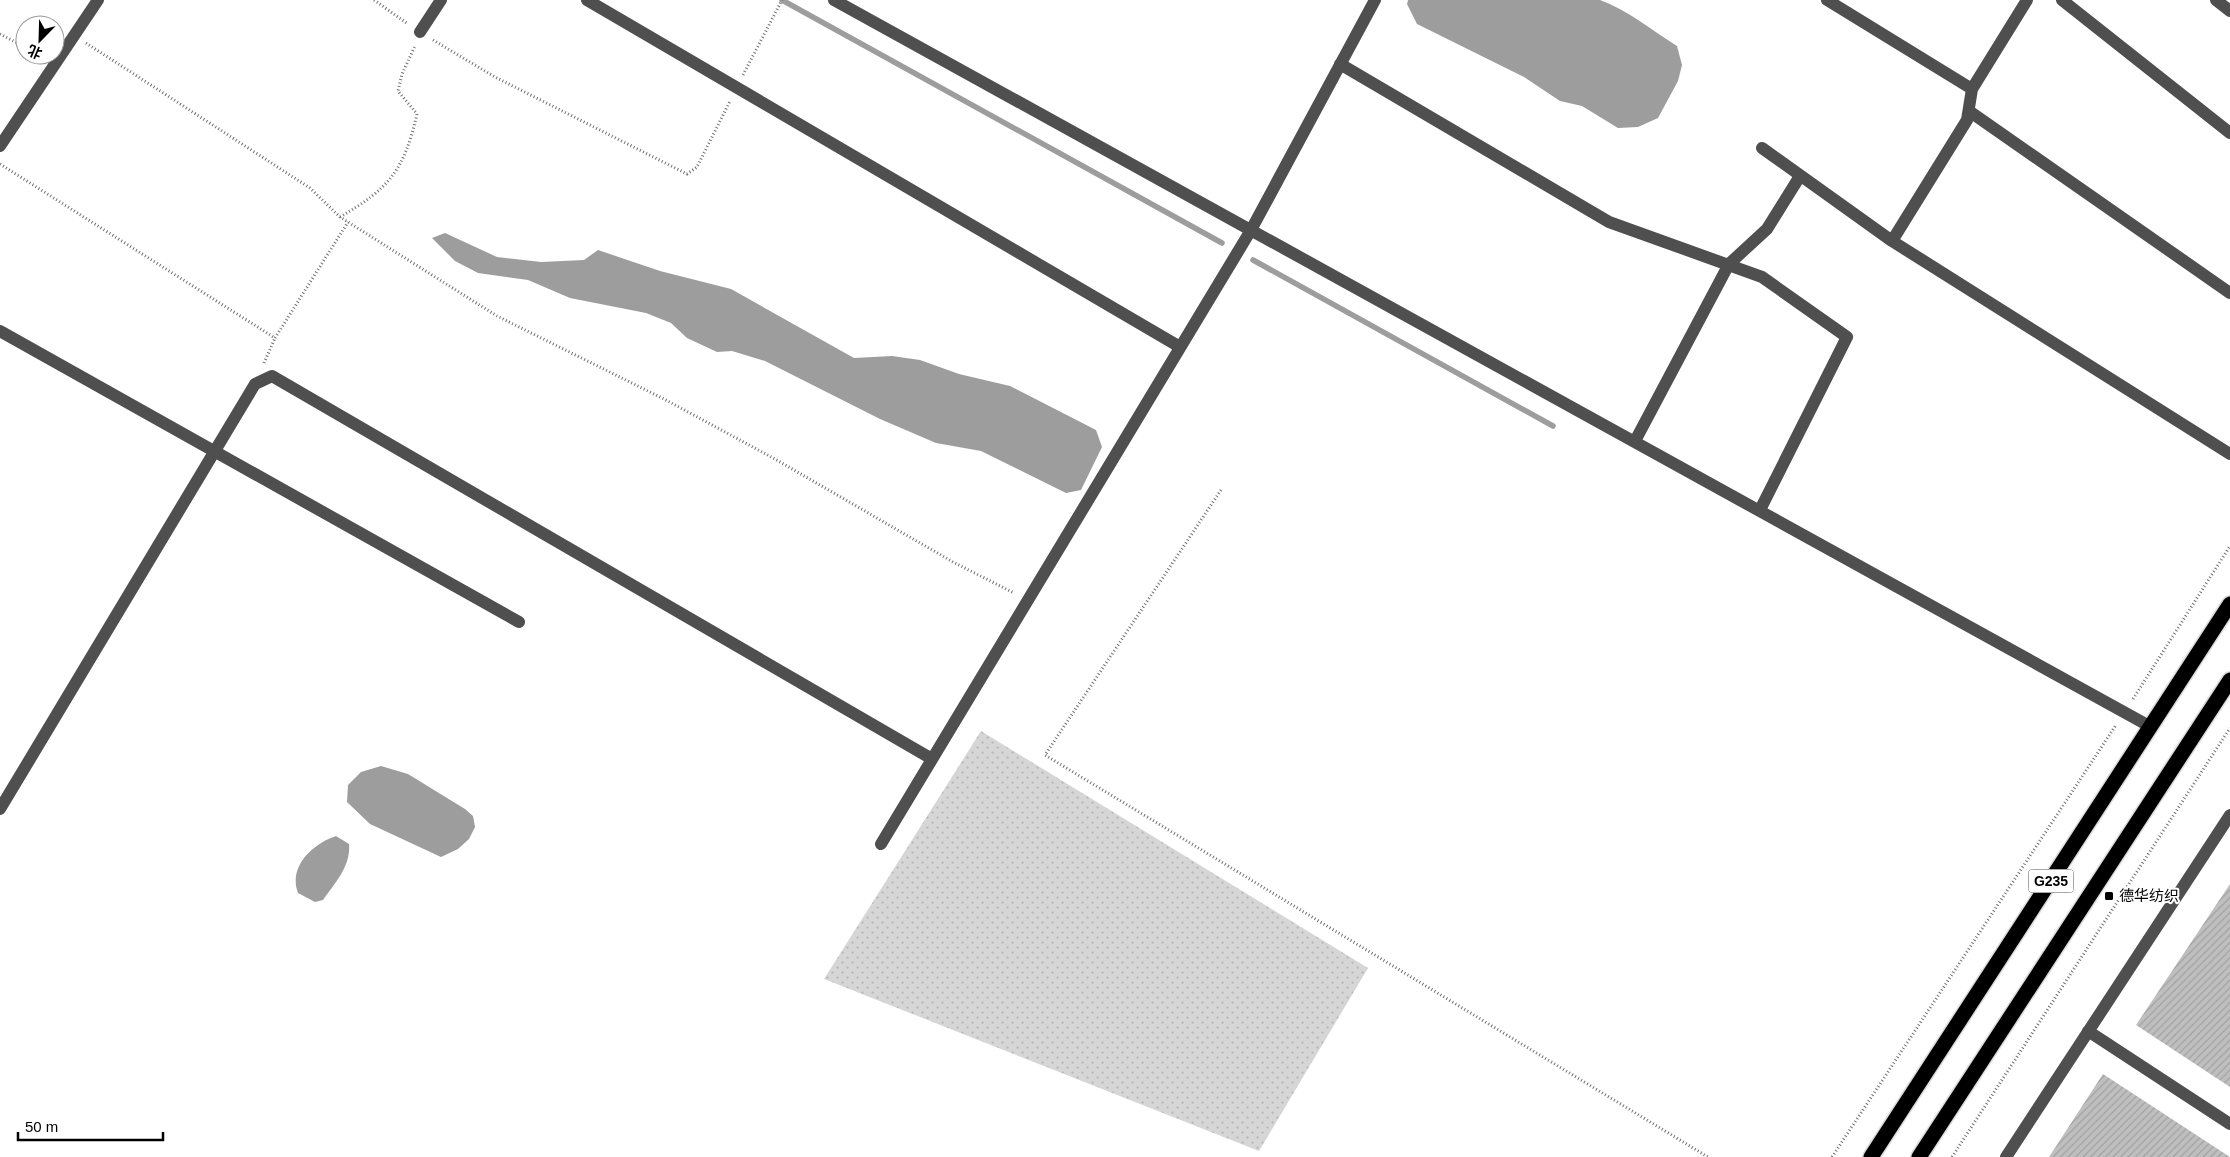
<svg xmlns="http://www.w3.org/2000/svg" width="2230" height="1157" font-family="Arial,'Noto Sans SC',sans-serif">
<style>
.park{fill:url(#park-dots)}
.water{fill:#9d9d9d}
.lines{fill:none;stroke-linecap:round;stroke-linejoin:round}
.stream{stroke:#9d9d9d;stroke-width:5.5}
.building{fill:url(#building-hatch)}
.highway-casing{stroke:#dbdbdb;stroke-width:18}
.path{stroke:#717171;stroke-width:3;stroke-dasharray:1 2.5;stroke-linecap:butt}
.minor{stroke:#4f4f4f;stroke-width:12}
.highway{stroke:#000;stroke-width:15}
.poi-dot{fill:#000;stroke:#fff;stroke-width:2}
.labels{text-anchor:middle;stroke-width:4;stroke-linejoin:round;paint-order:stroke}
.shield{fill:#fff;stroke:#4c4c4c;stroke-width:1}
.shield-label{font-size:14px;font-weight:bold;fill:#000}
.poi-label{font-size:15px;fill:#000;stroke:#fff;text-anchor:start}
</style>
<defs>
<pattern id="park-dots" width="8" height="8" patternUnits="userSpaceOnUse" patternTransform="scale(1.25)"><rect width="8" height="8" fill="#d6d6d6"/><path d="M2 2h.1M6 6h.1" fill="none" stroke="#b6b6b6" stroke-width="1.8" stroke-linecap="round"/></pattern>
<pattern id="building-hatch" width="6" height="6" patternUnits="userSpaceOnUse" patternTransform="scale(1.25)"><rect width="6" height="6" fill="#bfbfbf"/><path d="M-1 1l2-2M0 6l6-6M5 7l2-2" fill="none" stroke="#a2a2a2"/></pattern>
</defs>
<rect width="100%" height="100%" fill="#fff"/>
<path class="park" d="M981 731 1368 968 1259 1151 824 979Z"/>
<path class="water" d="M1408 0H1600C1628 10 1651 30 1677 46L1682 65 1678 81 1658 118 1638 127 1618 128 1582 106 1560 101 1524 77 1417 24 1407 4Z
M445 233 497 257 541 262 584 260 598 250 660 271 731 289 854 358 892 356 920 360 959 374 1010 386 1096 430 1102 447 1081 490 1066 493 981 451 936 443 880 419 765 361 732 351 717 352 687 338 671 323 646 313 570 298 528 280 478 273 455 261 432 238Z
M381 766 408 774 465 809 473 816 475 827 469 839 458 849 441 857 370 824 347 802 348 785 361 772Z
M336 836 349 844C351 866 335 883 323 900L315 902 298 893C288 867 312 844 336 836Z"/>
<g class="lines">
<path class="stream" d="M782 0 1222 243
M1253 260 1553 426"/>
</g>
<path class="building" d="M2230 884V1087L2136 1025Z
M2103 1074 2230 1157H2049Z"/>
<g class="lines">
<g class="highway-casing">
<path id="highway" d="M1871 1157 2230 604
M1919 1157 2230 680"/>
</g>
<path class="path" d="M374 0 408 24
M0 34 25 47
M433 40 495 77 687 174 697 167 730 101
M86 43 310 188 340 217 497 316 664 399 775 459 953 562 1014 593
M743 75 782 0
M0 164 275 338 348 222
M340 217C390 188 404 170 417 114L398 91 402 74 415 46
M264 363 275 338
M1221 490 1045 755 1708 1157
M2133 699 2230 546
M1832 1157 2116 725
M1952 1157 2230 728"/>
<path class="minor" d="M587 0 1180 347
M834 0 2151 727
M1827 0 1972 89
M2062 0 2230 133
M2216 0 2230 11
M420 32 441 0
M1340 64 1609 222 1762 277 1847 337 1760 510
M1969 111 2230 293
M0 146 98 0
M1762 148 1892 241 2230 454
M1892 241 1967 120 1972 89 2027 0
M0 331 519 622
M1635 441 1729 264 1767 229 1800 176
M0 809 255 384 272 376 932 759
M881 844 1251 230 1375 0
M2088 1031 2230 1124
M2006 1157 2230 815"/>
<use href="#highway" class="highway"/>
</g>
<rect class="poi-dot" x="2104" y="891" width="10" height="10" rx="2.5"/>
<g class="labels">
<rect class="shield" x="2028.5" y="869.5" width="45" height="23" rx="4"/>
<g class="shield-label">
<text x="2051" y="886">G235</text>
</g>
<g class="poi-label">
<text x="2119" y="901">德华纺织</text>
</g>
</g>
<g transform="translate(40 40) rotate(203)"><circle r="24" fill="#ffffff" stroke="#999999"/>
<path d="M0-4L9 19L0 12L-9 19Z" fill="#000000"/>
<text y="-8" font-size="14" font-weight="bold" text-anchor="middle" fill="#000000">北</text>
</g>
<path d="M18 1132v8h145v-8" fill="none" stroke="#000000" stroke-width="2.5"/>
<text x="25" y="1132" font-size="15" fill="#000000" stroke="#ffffff" stroke-width="4" paint-order="stroke">50 m</text>
</svg>
